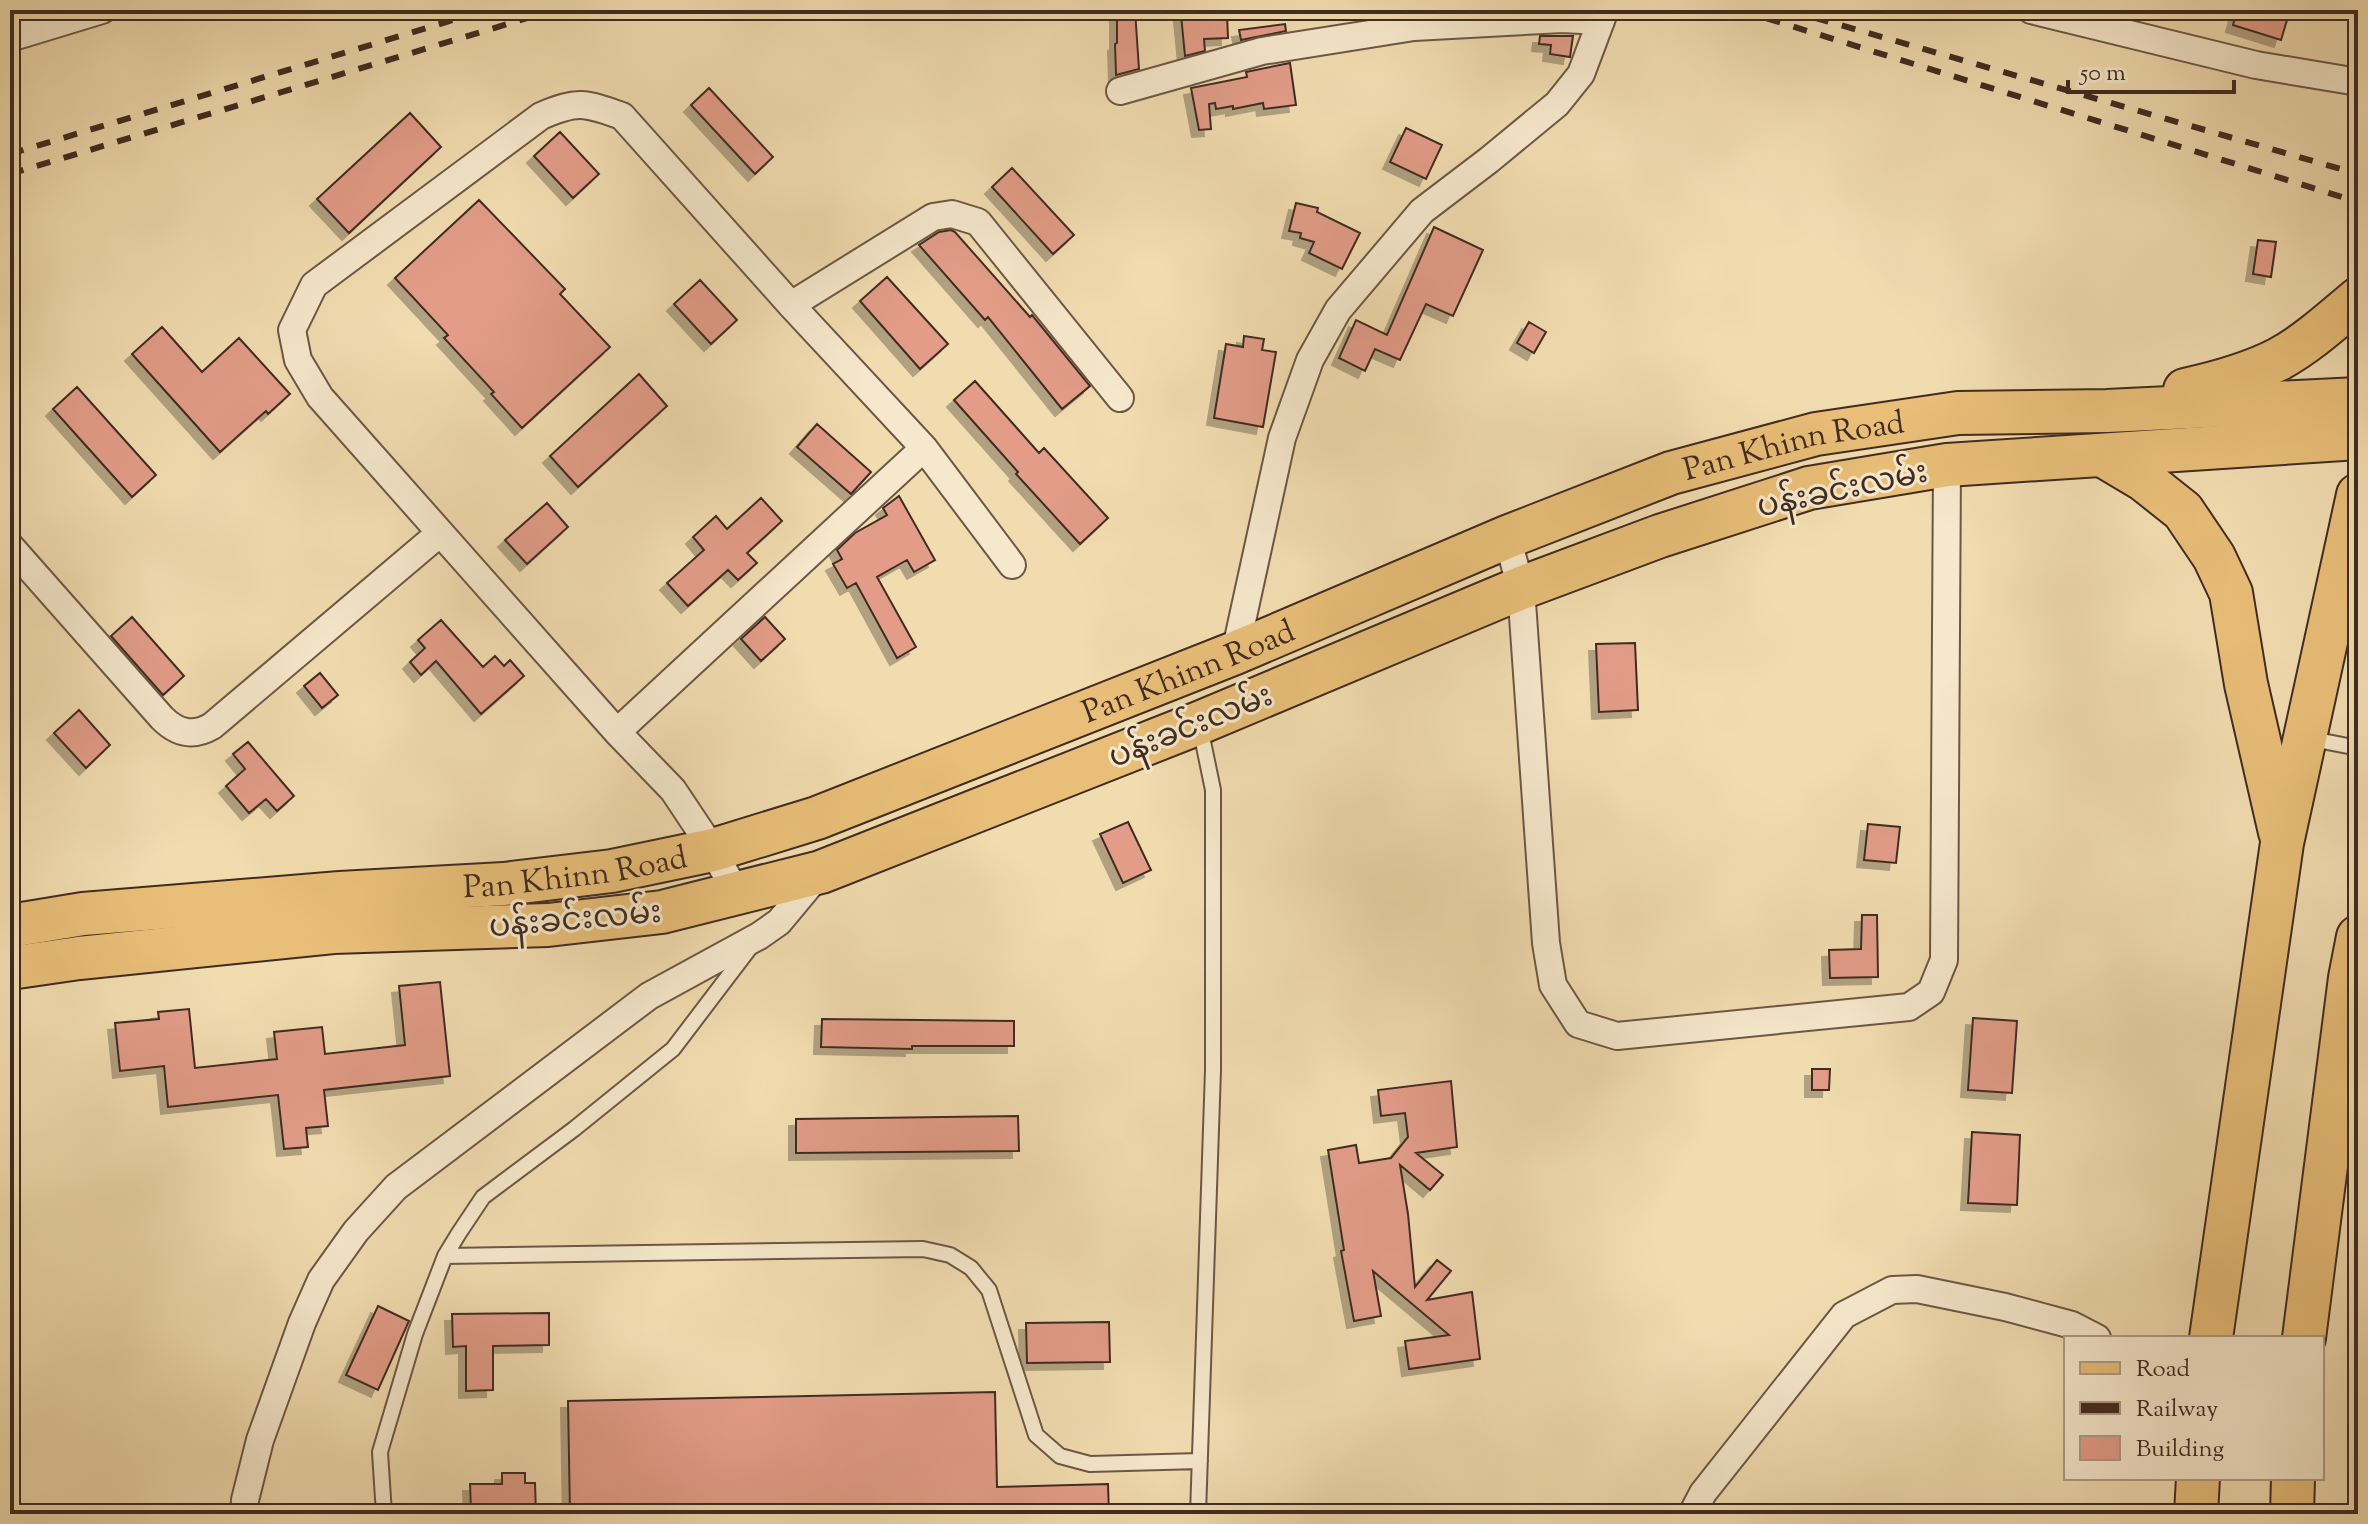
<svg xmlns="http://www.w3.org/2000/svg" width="2368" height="1524" font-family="'Sorts Mill Goudy','Noto Sans Myanmar',serif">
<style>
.building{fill:#e29c88;stroke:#402b22;stroke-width:2;filter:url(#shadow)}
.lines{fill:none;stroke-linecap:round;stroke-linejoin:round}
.service-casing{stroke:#6c5746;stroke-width:18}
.minor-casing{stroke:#6c5746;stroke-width:30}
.primary-casing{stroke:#402b22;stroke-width:46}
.service{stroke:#f6e8cc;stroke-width:14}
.minor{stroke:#f6e8cc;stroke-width:26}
.primary{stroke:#e8be78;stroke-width:42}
.rail{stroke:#402b22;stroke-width:6;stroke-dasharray:14 14;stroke-linecap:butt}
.labels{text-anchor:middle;stroke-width:6;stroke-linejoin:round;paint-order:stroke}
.street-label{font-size:32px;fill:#402b22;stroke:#f6e8cc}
</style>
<defs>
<filter id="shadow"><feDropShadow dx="-7" dy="7" stdDeviation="0" flood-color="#0004"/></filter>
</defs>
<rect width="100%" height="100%" fill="#f1dcb0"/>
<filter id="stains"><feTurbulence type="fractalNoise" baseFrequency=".0025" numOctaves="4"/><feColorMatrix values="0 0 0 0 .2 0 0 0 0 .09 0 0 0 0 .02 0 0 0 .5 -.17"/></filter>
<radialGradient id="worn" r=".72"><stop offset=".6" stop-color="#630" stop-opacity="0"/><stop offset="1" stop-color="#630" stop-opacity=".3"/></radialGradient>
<path class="building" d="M1117 10H1135L1139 69 1116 75 1115 44 1117 43Z
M2237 10H2290L2281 40 2233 25Z
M1227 14 1228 38 1204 39 1205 51 1185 56 1181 15Z
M1285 24 1286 31 1241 40 1239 30Z
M1540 36H1573L1570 57 1550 54 1551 45 1539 44Z
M1290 63 1296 105 1264 109 1263 103 1233 109V106L1216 109 1215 103 1209 104 1211 129 1199 130 1191 88 1247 77 1246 72Z
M709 88 773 157 755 174 691 105Z
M410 113 441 147 349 233 317 199Z
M1406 128 1442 145 1426 179 1390 162Z
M560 132 599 174 573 198 534 156Z
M1012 168 1074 235 1053 254 992 187Z
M479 200 565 289 560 294 610 347 522 428 491 394 494 392 444 338 448 335 395 278Z
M1296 203 1318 208 1317 212 1360 233 1342 269 1309 253 1314 242 1300 238 1301 233 1289 231Z
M1434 227 1483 250 1453 316 1426 304 1400 360 1375 349 1365 371 1339 358 1356 320 1387 335Z
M951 230 955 232 1030 317 1032 315 1090 386 1062 409 988 317 985 320 919 245 939 232Z
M2258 240 2276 242 2271 277 2253 274Z
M887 277 948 344 920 369 860 301Z
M700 280 737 320 711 344 674 304Z
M1529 322 1546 332 1534 353 1517 343Z
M162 327 202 372 239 338 290 394 268 414 266 411 220 452 132 354Z
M1244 336 1264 339 1262 350 1276 352 1263 427 1214 418 1226 344 1243 347Z
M639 374 667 406 578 487 550 456Z
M975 381 1039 453 1044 448 1108 518 1080 544 1016 474 1018 472 954 400Z
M77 387 156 475 132 497 53 409Z
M817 424 871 472 851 494 797 447Z
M899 496 935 560 914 572 907 560 877 577 916 647 897 658 856 583 847 588 833 564 842 559 837 550 855 533 887 515 883 508Z
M761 498 782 521 747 553 757 563 738 580 728 570 688 606 667 583 704 550 693 537 716 516 727 529Z
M547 503 568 527 527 564 505 540Z
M132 617 184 676 163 695 111 636Z
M765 617 785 639 761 661 741 639Z
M441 620 483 667 495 656 504 666 510 660 524 676 481 714 436 661 421 675 410 662 425 648 418 640Z
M1635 643 1638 710 1599 712 1596 644Z
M320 673 338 695 322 708 304 686Z
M79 710 110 745 86 768 54 733Z
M248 742 294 796 277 811 266 799 249 813 226 786 245 769 233 754Z
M1128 822 1151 870 1123 883 1100 834Z
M1868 824 1900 827 1896 863 1864 860Z
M1862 915H1877L1878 977 1830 978 1829 950 1861 949Z
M440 982 450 1076 324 1090 328 1126 306 1128 308 1147 284 1149 278 1095 168 1107 164 1066 120 1071 115 1023 159 1019 158 1012 189 1009 195 1068 277 1059 274 1032 322 1027 325 1054 405 1045 399 986Z
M1973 1018 2017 1021 2012 1093 1968 1090Z
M822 1019 1014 1021V1046H912V1049L821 1047Z
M1812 1069H1830L1829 1090H1812Z
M1451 1081 1457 1147 1416 1153 1443 1175 1430 1190 1400 1165 1408 1214 1415 1287 1437 1260 1451 1271 1427 1300 1472 1292 1480 1359 1409 1369 1405 1341 1449 1335 1373 1271 1381 1316 1354 1321 1341 1251 1344 1250 1328 1150 1356 1145 1359 1163 1391 1158 1408 1137 1405 1113 1381 1116 1378 1090Z
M1018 1116 1019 1151 796 1153V1119Z
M1972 1132 2020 1135 2017 1205 1968 1203Z
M378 1306 409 1321 378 1390 346 1375Z
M549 1313V1345L493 1346V1390L466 1391V1346L453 1347 452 1314Z
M1109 1322 1110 1362 1027 1363 1026 1323Z
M995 1392 997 1487 1108 1484 1109 1514H570L568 1401Z
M502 1473H525V1483H535L536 1514H501V1508L471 1509 470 1484H502Z"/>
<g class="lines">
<g class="service-casing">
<path id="service" d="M2307 738 2358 748
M445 1256 923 1249 950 1255 971 1268 989 1290 1036 1435 1060 1456 1090 1464 1200 1461
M384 1514 380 1452 415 1334 445 1256 459 1233 483 1197 574 1129 673 1049 749 949
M1198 1514 1213 1070V790L1200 727"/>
</g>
<g class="minor-casing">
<path id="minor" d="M2031 10 2256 65 2358 82
M10 38 102 10
M1120 91 1262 51 1414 27 1562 19 1601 21
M791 305 933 217 952 214 978 222 1120 398
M1507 537 1521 588 1546 943 1553 985 1578 1024 1617 1036 1909 1007 1931 992 1944 960 1947 465
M10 546 162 718C177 733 193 737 212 726L440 533
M1235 653 1282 438 1310 360 1338 310 1422 211 1489 160 1557 104 1581 74 1605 10
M617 732 924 448
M736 893 713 850 673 790 617 732 320 397 298 360 292 330 314 285 541 116C578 100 585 103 622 116L791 305 924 448 1012 565
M244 1514 245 1500 260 1440 302 1323 321 1280 356 1231 396 1187 649 996 759 936 779 922 819 874
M1692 1514 1703 1493 1844 1315 1892 1290 1917 1289 2005 1307 2072 1325 2097 1338"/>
</g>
<g class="primary-casing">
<g id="primary">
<path d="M2185 390C2217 383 2250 374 2279 359 2308 343 2333 320 2358 299"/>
<path d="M2102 455 2144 480 2183 511 2214 557 2231 593 2246 684 2280 832"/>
<path id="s1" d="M10 926 83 914 340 893 504 884 612 871 713 850 817 818 1235 653 1507 537 1671 473 1816 434 1958 413 2107 411 2358 399"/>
<path d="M10 968 79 958 333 932 548 925 662 912 821 872 1199 723 1521 588 1660 536 1809 488 1947 465 2358 438"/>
<path d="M2211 1338 2282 843 2358 495"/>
<path d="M2304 1338 2350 978 2358 937"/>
<path d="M2196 1514 2198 1478"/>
<path d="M2292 1514 2293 1478"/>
</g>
</g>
<use href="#service" class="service"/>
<use href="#minor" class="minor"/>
<use href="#primary" class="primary"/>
<path class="rail" d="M1740 10 2358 202
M1788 10 2358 174
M10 154 486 10
M10 174 554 10"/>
</g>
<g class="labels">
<g class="street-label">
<text dy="11" stroke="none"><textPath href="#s1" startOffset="1864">Pan Khinn Road</textPath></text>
<text transform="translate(1842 488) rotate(-12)" y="11">ပန်းခင်းလမ်း</text>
<text dy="11" stroke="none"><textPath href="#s1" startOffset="1216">Pan Khinn Road</textPath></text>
<text transform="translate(1190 725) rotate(-22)" y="11">ပန်းခင်းလမ်း</text>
<text dy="11" stroke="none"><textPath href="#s1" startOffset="568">Pan Khinn Road</textPath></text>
<text transform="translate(575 918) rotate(-5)" y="11">ပန်းခင်းလမ်း</text>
</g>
</g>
<rect width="2368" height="1524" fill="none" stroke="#f1dcb0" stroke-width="40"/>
<rect x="12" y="12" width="2344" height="1500" fill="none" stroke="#402b22" stroke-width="4"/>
<rect x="20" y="20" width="2328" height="1484" fill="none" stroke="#402b22" stroke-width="2"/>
<rect x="2064" y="1336" width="260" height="144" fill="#f6e8cc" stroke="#ad9c88" stroke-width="2"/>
<rect x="2080" y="1362" width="40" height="12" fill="#e8be78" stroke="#ad9c88" stroke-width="2"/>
<text x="2136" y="1376" font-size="24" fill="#402b22">Road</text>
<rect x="2080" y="1402" width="40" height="12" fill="#402b22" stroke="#ad9c88" stroke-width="2"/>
<text x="2136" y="1416" font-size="24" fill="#402b22">Railway</text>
<rect x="2080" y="1436" width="40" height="24" fill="#e29c88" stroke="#ad9c88" stroke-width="2"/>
<text x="2136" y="1456" font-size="24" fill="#402b22">Building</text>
<path d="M2068 80v12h166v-12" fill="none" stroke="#402b22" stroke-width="4"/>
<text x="2080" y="80" font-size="24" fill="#402b22" stroke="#f6e8cc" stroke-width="6" paint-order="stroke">50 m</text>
<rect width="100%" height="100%" filter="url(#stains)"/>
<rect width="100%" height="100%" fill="url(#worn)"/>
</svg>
